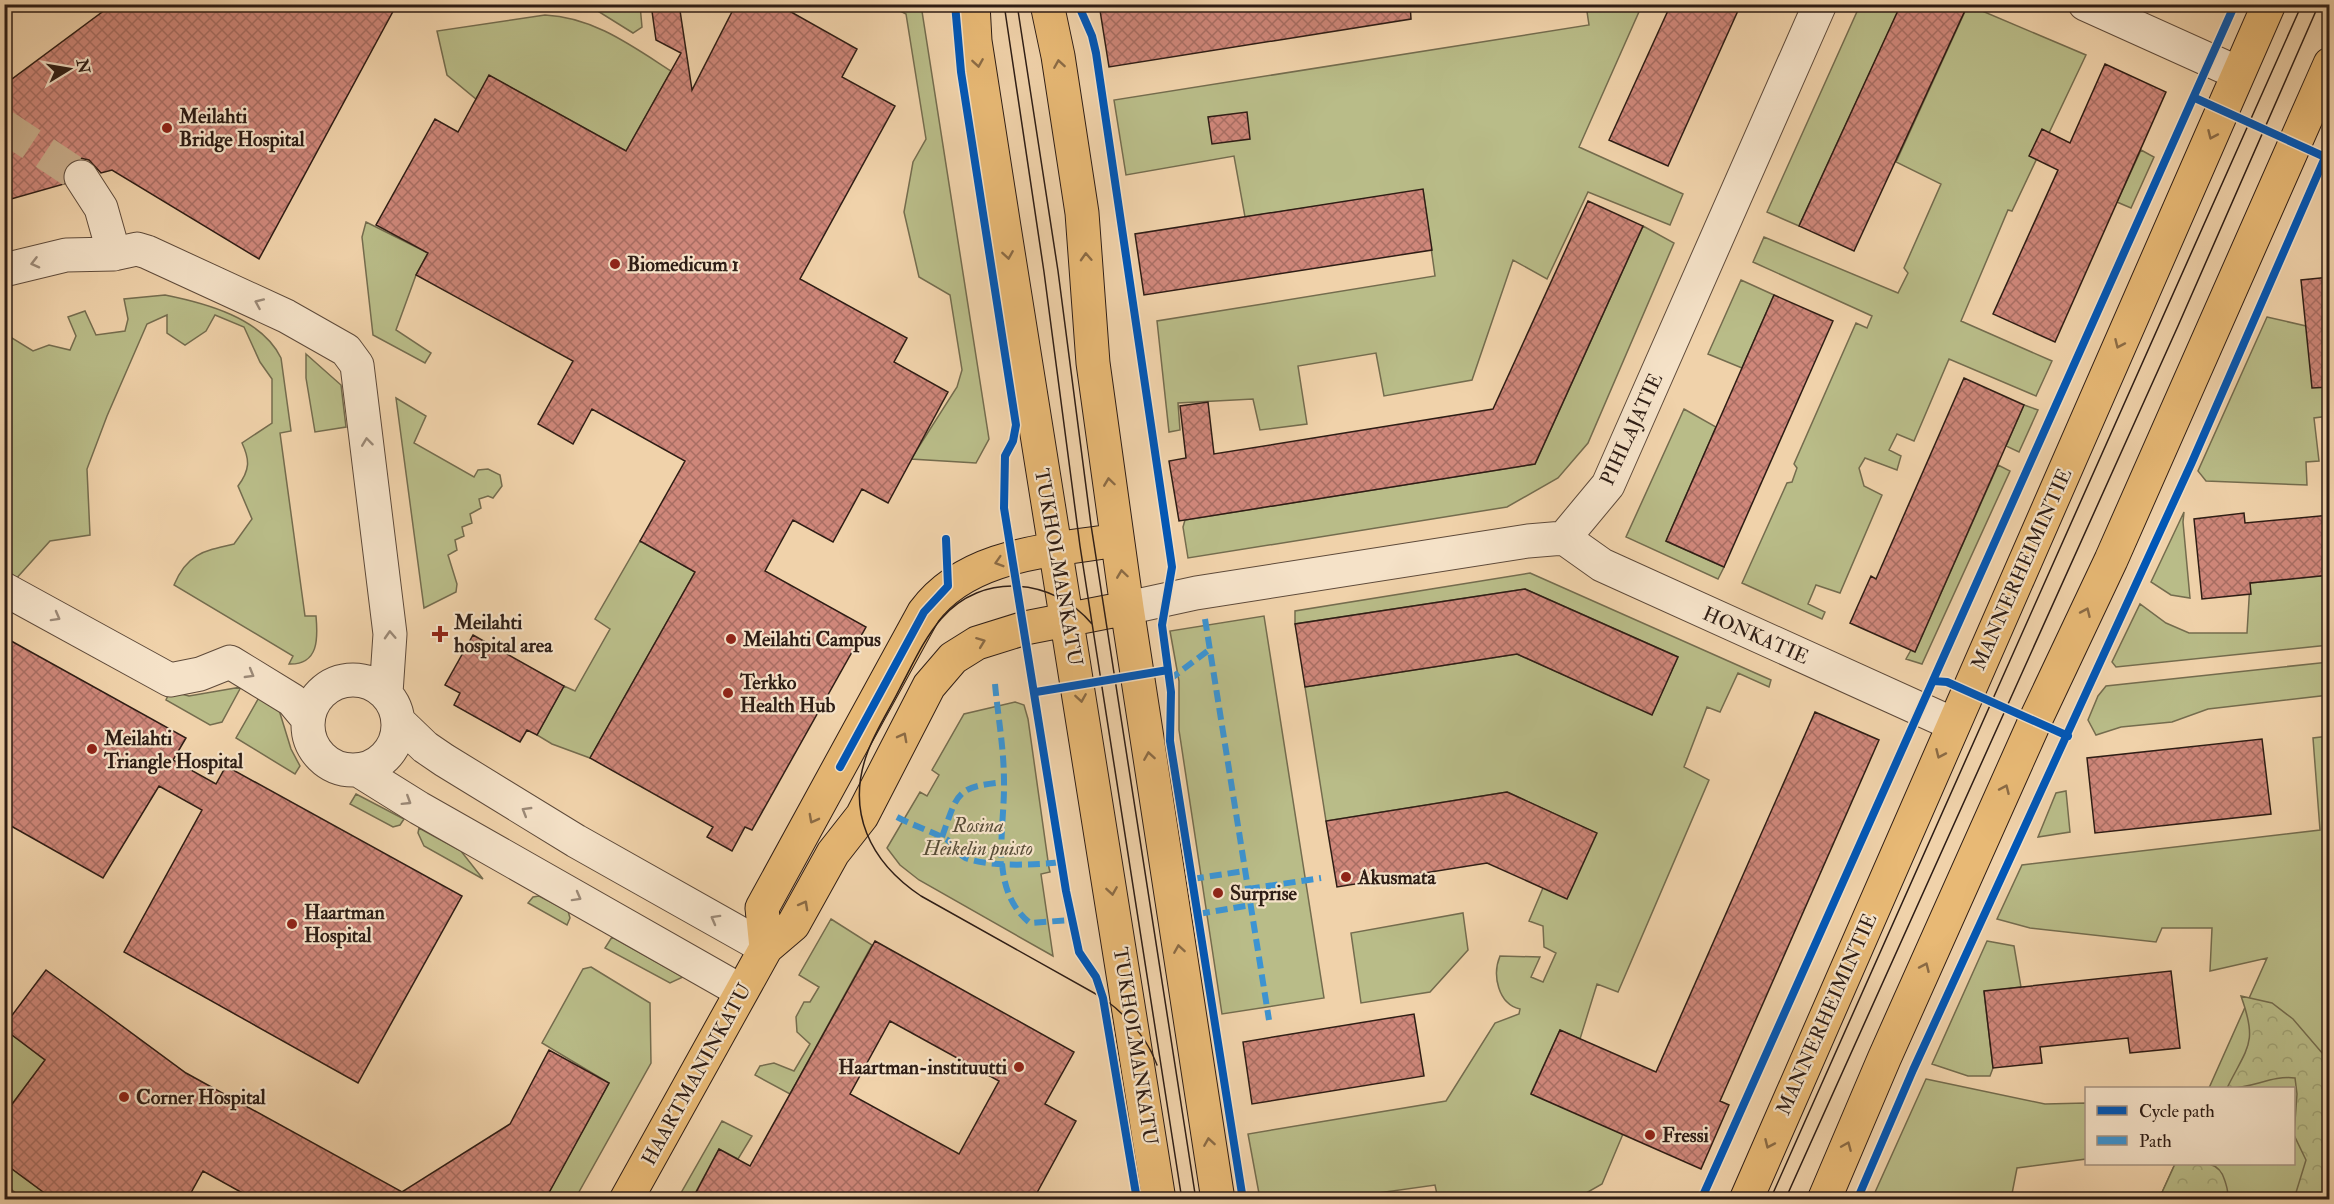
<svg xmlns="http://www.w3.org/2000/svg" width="2334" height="1204" font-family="'IM FELL Double Pica',serif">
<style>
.green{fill:#b9bc88;stroke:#746c4e;stroke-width:1.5}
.forest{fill:url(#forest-crowns);stroke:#746c4e;stroke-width:1.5}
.building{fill:url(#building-cross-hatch);stroke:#2e1d15;stroke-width:1.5;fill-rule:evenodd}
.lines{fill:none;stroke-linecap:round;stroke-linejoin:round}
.minor-tunnel{stroke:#c9ae8c;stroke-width:33;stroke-dasharray:33 16;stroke-linecap:butt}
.minor-casing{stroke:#5e4a3a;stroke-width:35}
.major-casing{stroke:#2e1d15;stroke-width:35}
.minor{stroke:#f5e2c8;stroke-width:33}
.major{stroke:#e8b975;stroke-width:33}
.tram{stroke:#2e1d15;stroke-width:1.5}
.quiet{stroke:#3c94d3;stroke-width:6;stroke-dasharray:12 6;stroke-linecap:butt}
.cycleway-casing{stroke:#f5e2c8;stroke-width:11}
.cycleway{stroke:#0057b8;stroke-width:8}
.oneway{stroke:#8b6b45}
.oneway2{stroke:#9b8977}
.poi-dot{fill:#8f2418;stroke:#f5e2c8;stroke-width:2}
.labels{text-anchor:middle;stroke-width:4.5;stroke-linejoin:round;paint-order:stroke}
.poi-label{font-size:20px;font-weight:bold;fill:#2e1d15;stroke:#f5e2c8;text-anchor:start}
.street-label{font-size:20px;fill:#2e1d15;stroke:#f5e2c8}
.park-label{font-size:20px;font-style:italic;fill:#584d38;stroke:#f5e2c8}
</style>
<defs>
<pattern id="forest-crowns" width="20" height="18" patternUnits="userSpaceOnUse" patternTransform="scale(1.5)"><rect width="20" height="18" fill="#b9bc88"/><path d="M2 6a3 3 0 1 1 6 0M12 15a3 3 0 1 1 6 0" fill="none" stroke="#9fa174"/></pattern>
<pattern id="building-cross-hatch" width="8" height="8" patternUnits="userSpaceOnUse" patternTransform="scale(1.5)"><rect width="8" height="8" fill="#cf877a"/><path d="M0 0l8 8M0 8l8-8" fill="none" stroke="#a86e63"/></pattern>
</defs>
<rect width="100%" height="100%" fill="#f0d2aa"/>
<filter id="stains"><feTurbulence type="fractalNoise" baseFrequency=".00333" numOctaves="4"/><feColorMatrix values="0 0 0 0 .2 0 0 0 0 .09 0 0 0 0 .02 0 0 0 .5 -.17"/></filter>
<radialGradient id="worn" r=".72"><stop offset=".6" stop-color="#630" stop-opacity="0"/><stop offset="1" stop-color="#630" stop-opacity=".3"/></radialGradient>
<path class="green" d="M588 5H640L642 27 633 33Z
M889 5H921L989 439 976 463 911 459 957 387 962 370 950 295 919 277 904 212 913 162 926 139 906 14Z
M1586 5H1642L1579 147 1683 194 1670 225 1588 192 1547 279 1513 260 1472 380 1384 396 1376 353 1298 366 1307 424 1260 430 1253 399 1178 403 1180 430 1169 432 1157 321 1435 276 1423 190 1245 217 1234 156 1126 175 1114 100 1589 25Z
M1860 5H1901L1799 226 1767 212Z
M1968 5 2086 55 2012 211 2008 210 1961 321 2052 361 2036 396 1949 359 1914 441 1897 434 1889 450 1901 456 1897 470 1865 458 1859 468 1864 486 1882 495 1840 593 1816 585 1808 604 1825 612 1822 619 1742 583 1787 483 1792 482 1797 468 1794 464 1856 323 1867 328 1872 316 1753 262 1764 237 1898 293 1908 273 1904 268 1941 184 1896 162Z
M545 15C593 17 632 46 671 71L626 151 490 76 476 99 447 75 437 31Z
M2141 150 2154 157 2131 208 2117 202Z
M366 222 428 253 416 275 396 330 431 353 425 363 373 335 362 237Z
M1643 226 1674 243 1588 443 1558 478 1507 507 1188 558 1183 527 1185 520 1535 464Z
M1741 280 1774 295 1742 368 1708 354Z
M165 295C205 303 262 318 281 358L291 431 280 433 305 616H316C318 638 319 665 289 664L293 656 174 585C187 554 203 551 234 544L252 519 238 486C250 470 250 460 242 443L272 423V379L260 362 244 327 215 315 206 331 185 345 167 333V315L147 324 107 416 87 469 90 535 50 541 14 581 4 575V333L33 351 49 345 70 350 76 336 68 317 85 311 96 335 125 331 128 319 124 299Z
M2267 317 2306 326 2330 359 2329 416 2314 418 2319 461 2306 462 2307 485 2206 481 2198 471Z
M306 354 341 385 346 427 315 432 306 378Z
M396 398 426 416 414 443 474 477 478 470 488 469 500 475 502 486 493 498 488 496 479 499 481 508 470 514 472 523 462 527 464 536 455 540 457 550 448 555 457 584 456 592 424 608Z
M2024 405 2038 410 2019 452 2006 446Z
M1684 409 1716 427 1666 541 1724 567 1718 579 1626 537Z
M1998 465 2010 471 1922 664 1906 659 1911 650 1915 651Z
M2184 512 2183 522 2190 598 2171 595 2151 582Z
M640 541 695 572 590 758 552 744 537 735 564 686 575 691 610 629 595 619Z
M1530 573 1771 680 1769 687 1738 673 1720 712 1707 707 1684 767 1709 780 1618 992 1597 984 1580 1039 1560 1030 1531 1093 1623 1134 1602 1184 1574 1200 1438 1199 1435 1185 1335 1199H1260L1248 1134 1446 1101 1495 1023 1519 1014 1520 1009C1498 1004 1492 975 1500 956L1540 957 1531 977 1543 982 1556 953 1544 947 1543 926 1529 921 1543 888 1596 833 1507 792 1326 821 1305 687 1517 654 1652 714 1678 657 1525 589 1295 624V611Z
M2329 575V645L2116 667 2112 662 2140 604 2166 623 2189 633H2247L2250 583Z
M1264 616 1324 998 1222 1014 1179 730V681L1170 631Z
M2329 662V695L2208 709 2172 722 2121 727 2096 735 2088 720 2098 696 2106 686Z
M241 687 222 722 210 725 166 700 170 691 189 696Z
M261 694 279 710 291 749 300 766 295 774 236 738Z
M1015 702 1024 705 1028 719 1049 868 1050 872 1041 874 1053 956 919 880 900 865 887 848 920 792 927 796 939 775 932 770 964 714Z
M2329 736V1199H2159L2175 1164H2294V1088H2209L2267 958 2210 971 2212 928H2162L2156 942 2030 928 1997 919 2022 865 2320 830 2313 738Z
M2066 791 2070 832 2038 837 2056 793Z
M356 794 404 819 400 825 393 827 350 804Z
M419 828 461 851 483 879 424 846 418 833Z
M539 896 568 911 570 918 567 925 528 903 533 897Z
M1463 913 1468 950 1430 992 1361 1003 1351 933Z
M831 919 872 945 790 1094 755 1075 760 1066 774 1063 794 1071 810 1044 797 1032 796 1017 804 1002H810L819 987 799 975Z
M612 937 683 977 670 983 605 948Z
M1987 941 2014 946 2021 987 1984 992 1993 1068 1990 1076H1968L1932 1064Z
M591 967 650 1003 651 1063 575 1199H545L609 1083 542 1043 583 969Z
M4 1029 45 1060 4 1115Z
M1926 1079 2045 1104 2086 1103V1159L2017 1168 2011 1199H1872Z
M722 1121 752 1136 738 1159 719 1149 692 1199 677 1200Z
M4 1163 46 1194 23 1199 5 1184Z"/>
<path class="forest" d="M2241 996 2272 1003 2293 1019 2329 1061V1199H2294L2306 1160 2294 1135 2297 1094 2295 1078C2271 1075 2252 1089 2227 1088 2248 1046 2258 1043 2241 996Z
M2175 1164C2195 1163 2219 1157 2225 1181 2227 1188 2229 1192 2226 1199H2159Z"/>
<path class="building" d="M113 4H397L259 259 112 170 101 173 89 160 80 158 70 162 64 169V184L4 201V85Z
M651 4H679L692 90 736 4H777L857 49 842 77 895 106 800 279 907 338 894 362 948 392 888 503 862 489 833 542 793 520 765 571 866 627 752 830 745 827 732 851 707 837 713 827 590 758 695 572 640 541 685 461 592 409 573 444 538 424 573 361 416 275 428 253 376 225 435 119 458 132 489 75 626 151 681 53 656 40Z
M1099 4H1410L1411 19 1109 67Z
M1671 4H1741L1668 166 1609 140Z
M1901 4H1968L1854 251 1799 226Z
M2105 64 2166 92 2055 342 1993 314 2058 170 2029 156 2042 129 2070 143Z
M1247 112 1250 139 1212 144 1208 117Z
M1423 189 1432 250 1144 295 1135 234Z
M1588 201 1643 226 1535 464 1179 521 1169 461 1186 458 1180 406 1208 402 1214 454 1493 409Z
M2330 277V387L2312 388 2301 280Z
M1774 295 1833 321 1724 567 1666 541Z
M1964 378 2024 405 1915 652 1850 623 1871 576 1876 579Z
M2244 513 2245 523 2330 515V575L2250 583 2251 594 2202 599 2194 519Z
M1525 589 1678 657 1652 715 1517 654 1305 687 1295 624Z
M473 635 564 686 537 735 527 730 520 742 454 705 460 693 445 685Z
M4 637 186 738 173 760 216 784 226 766 462 896 358 1083 124 952 202 810 159 786 103 878 4 822Z
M1815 712 1879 740 1720 1101 1729 1105 1701 1169 1531 1094 1560 1030 1656 1072Z
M2262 739 2271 814 2095 833 2087 758Z
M1507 792 1597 833 1567 899 1487 863 1337 887 1326 821Z
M875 941 1074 1052 1045 1104 1076 1121 1033 1200H692L719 1149 750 1166ZM890 1021 999 1081 959 1154 850 1094Z
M46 970 186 1073 402 1192 510 1124 549 1050 609 1083 545 1200H255L203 1171 187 1200H54L4 1163V1115L45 1060 4 1029V1026Z
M2171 971 2180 1048 2130 1053 2128 1038 2040 1047 2042 1063 1993 1068 1984 991Z
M1414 1014 1424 1076 1252 1104 1243 1042Z"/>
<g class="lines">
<path class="minor-tunnel" d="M4 126 81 177"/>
<g class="minor-casing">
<path id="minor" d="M2085 4 2238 73
M81 177 101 208 114 254
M4 270 66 255 114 254 137 249 147 252 286 316 346 350 357 365 390 634 386 693
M1564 538 1602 565 1953 724
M4 589 170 680 200 674 230 662 292 700 307 718
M1127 608 1196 593 1528 541 1564 538 1608 485 1820 4
M308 725a45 45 0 1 1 90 0a45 45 0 1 1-90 0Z
M399 722 425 747 444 760 576 841 766 948
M358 770 419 808 741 991"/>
</g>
<g class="major-casing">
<path id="major" d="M973 4 975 41 1004 227 1159 1200
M1047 4 1058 56 1082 213 1093 363 1127 608 1218 1200
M766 948 762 908 924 612C968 553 1050 551 1117 540
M626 1200 766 948 793 925 833 853 862 816 929 686 953 658 977 643 1025 628 1127 608
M1746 1200 2269 4
M1824 1200 1884 1059 2035 721 2111 560 2330 64"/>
</g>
<use href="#minor" class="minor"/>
<use href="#major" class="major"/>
<path class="tram" d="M1004 4 1044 272 1080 546 1182 1200
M1017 4 1058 271 1091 525 1196 1200
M1092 624C1054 578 982 571 941 619 923 640 912 666 899 690 889 710 876 730 868 751 845 811 870 862 921 896L1103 998C1126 1015 1147 1037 1157 1065
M1770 1200 2302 4
M1785 1200 2178 326 2319 4"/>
<path class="quiet" d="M1205 619 1269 1020
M1169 680 1210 649
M995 684C998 717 1004 749 1004 782 1005 828 988 889 1030 923L1071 920
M897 817C912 825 928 830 944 838 954 842 957 855 968 859 994 867 1035 865 1062 862
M942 837C958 793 955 787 1004 782
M1192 879 1245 871
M1248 889 1321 878
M1198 914 1251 905"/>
<g class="cycleway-casing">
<path id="cycleway" d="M955 4 961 72 1016 425 1013 441 1005 456 1004 508 1066 891 1079 952 1096 977 1103 998 1137 1200
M1078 4 1092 36 1096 53 1172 567 1162 625 1171 692 1170 741 1243 1200
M2195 98 2325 157
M1934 681 1947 682 2068 736
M1036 692 1168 670
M840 767 924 612 948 586 946 539
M1701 1200 2235 4
M1857 1200 1913 1070 2192 462 2330 146"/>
</g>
<use href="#cycleway" class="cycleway"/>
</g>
<defs><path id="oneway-chevron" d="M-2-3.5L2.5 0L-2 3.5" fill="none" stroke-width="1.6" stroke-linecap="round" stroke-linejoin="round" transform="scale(1.5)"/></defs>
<g class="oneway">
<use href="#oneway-chevron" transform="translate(978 63) rotate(81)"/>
<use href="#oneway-chevron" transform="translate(1059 64) rotate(-99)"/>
<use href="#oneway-chevron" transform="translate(2212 135) rotate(114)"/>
<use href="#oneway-chevron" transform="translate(1008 255) rotate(81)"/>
<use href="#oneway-chevron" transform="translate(1086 257) rotate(-93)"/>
<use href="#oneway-chevron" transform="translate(2119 344) rotate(114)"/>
<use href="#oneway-chevron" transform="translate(1109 482) rotate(-98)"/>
<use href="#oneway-chevron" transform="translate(999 562) rotate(163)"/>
<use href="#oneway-chevron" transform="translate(1122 574) rotate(-98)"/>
<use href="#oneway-chevron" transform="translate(2086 612) rotate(-66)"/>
<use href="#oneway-chevron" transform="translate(981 642) rotate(-21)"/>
<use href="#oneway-chevron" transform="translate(1081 698) rotate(81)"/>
<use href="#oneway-chevron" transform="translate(903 737) rotate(-62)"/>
<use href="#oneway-chevron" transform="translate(1940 754) rotate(114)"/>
<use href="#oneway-chevron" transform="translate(1149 756) rotate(-99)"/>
<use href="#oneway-chevron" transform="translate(2005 789) rotate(-66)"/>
<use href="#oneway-chevron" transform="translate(813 819) rotate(118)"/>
<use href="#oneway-chevron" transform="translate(1112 891) rotate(81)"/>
<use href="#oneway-chevron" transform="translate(804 905) rotate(-61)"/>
<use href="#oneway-chevron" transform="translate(1179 949) rotate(-99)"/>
<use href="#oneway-chevron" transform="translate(1925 967) rotate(-66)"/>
<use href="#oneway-chevron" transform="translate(1209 1142) rotate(-99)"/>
<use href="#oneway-chevron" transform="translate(1769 1144) rotate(114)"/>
<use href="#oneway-chevron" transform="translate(1847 1146) rotate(-67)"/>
</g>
<g class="oneway2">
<use href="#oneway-chevron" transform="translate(35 263) rotate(166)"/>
<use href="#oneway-chevron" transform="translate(259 303) rotate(-156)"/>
<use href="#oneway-chevron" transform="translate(367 442) rotate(-97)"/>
<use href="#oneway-chevron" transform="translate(56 617) rotate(29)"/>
<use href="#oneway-chevron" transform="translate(390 635) rotate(-93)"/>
<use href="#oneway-chevron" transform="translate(250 674) rotate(30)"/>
<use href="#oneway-chevron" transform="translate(407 801) rotate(32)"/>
<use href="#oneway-chevron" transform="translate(526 811) rotate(-149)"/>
<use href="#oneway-chevron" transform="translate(577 897) rotate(29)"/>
<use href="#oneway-chevron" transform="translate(715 919) rotate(-151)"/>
</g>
<g class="poi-dot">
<circle cx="167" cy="128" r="6"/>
<circle cx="615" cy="264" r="6"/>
<path d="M437 625h6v6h6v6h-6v6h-6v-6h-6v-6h6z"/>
<circle cx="731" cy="639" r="6"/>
<circle cx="728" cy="693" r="6"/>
<circle cx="92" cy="749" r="6"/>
<circle cx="1346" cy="877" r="6"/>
<circle cx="1218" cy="893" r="6"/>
<circle cx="292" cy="924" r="6"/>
<circle cx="1019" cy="1067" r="6"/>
<circle cx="124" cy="1097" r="6"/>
<circle cx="1650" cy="1135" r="6"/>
</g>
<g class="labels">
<g class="poi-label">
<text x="179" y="123">Meilahti<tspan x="179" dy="23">Bridge Hospital</tspan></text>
<text x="627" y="271">Biomedicum 1</text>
<text x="454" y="629">Meilahti<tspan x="454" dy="23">hospital area</tspan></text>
<text x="743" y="646">Meilahti Campus</text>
<text x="740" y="689">Terkko<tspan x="740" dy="23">Health Hub</tspan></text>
<text x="104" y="745">Meilahti<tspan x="104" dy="23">Triangle Hospital</tspan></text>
<text x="1358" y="884">Akusmata</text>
<text x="1230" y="900">Surprise</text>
<text x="304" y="919">Haartman<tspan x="304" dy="23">Hospital</tspan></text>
<text x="1007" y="1074" text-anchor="end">Haartman-instituutti</text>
<text x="136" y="1104">Corner Hospital</text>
<text x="1662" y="1142">Fressi</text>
</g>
<g class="street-label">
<text transform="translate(1631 429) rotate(-65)" y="7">PIHLAJATIE</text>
<text transform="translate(1059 567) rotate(80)" y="7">TUKHOLMANKATU</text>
<text transform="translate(2021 569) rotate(-66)" y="7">MANNERHEIMINTIE</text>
<text transform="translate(1756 635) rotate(24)" y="7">HONKATIE</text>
<text transform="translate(1826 1014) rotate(-66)" y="7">MANNERHEIMINTIE</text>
<text transform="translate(1136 1046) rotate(81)" y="7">TUKHOLMANKATU</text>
<text transform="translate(696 1074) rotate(-61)" y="7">HAARTMANINKATU</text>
</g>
<g class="park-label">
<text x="978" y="832">Rosina<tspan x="978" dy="23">Heikelin puisto</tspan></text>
</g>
</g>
<rect width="2334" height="1204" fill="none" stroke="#f0d2aa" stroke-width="24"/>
<rect x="6" y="6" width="2322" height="1192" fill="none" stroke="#2e1d15" stroke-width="3"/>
<rect x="12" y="12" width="2310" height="1180" fill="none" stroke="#2e1d15" stroke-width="1.5"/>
<rect x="2085" y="1087" width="210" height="78" fill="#f5e2c8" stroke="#a59380" stroke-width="1.5"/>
<rect x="2097" y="1106" width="30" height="9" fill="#0057b8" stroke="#a59380" stroke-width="1.5"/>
<text x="2139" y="1117" font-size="18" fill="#2e1d15">Cycle path</text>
<rect x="2097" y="1136" width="30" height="9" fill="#3c94d3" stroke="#a59380" stroke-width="1.5"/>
<text x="2139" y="1147" font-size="18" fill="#2e1d15">Path</text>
<g transform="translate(69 69) rotate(79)" stroke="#f5e2c8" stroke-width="4.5" paint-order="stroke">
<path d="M0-4.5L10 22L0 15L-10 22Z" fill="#2e1d15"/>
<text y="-9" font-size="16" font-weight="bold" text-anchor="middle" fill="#2e1d15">N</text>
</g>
<rect width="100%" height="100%" filter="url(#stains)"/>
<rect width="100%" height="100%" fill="url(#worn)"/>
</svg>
